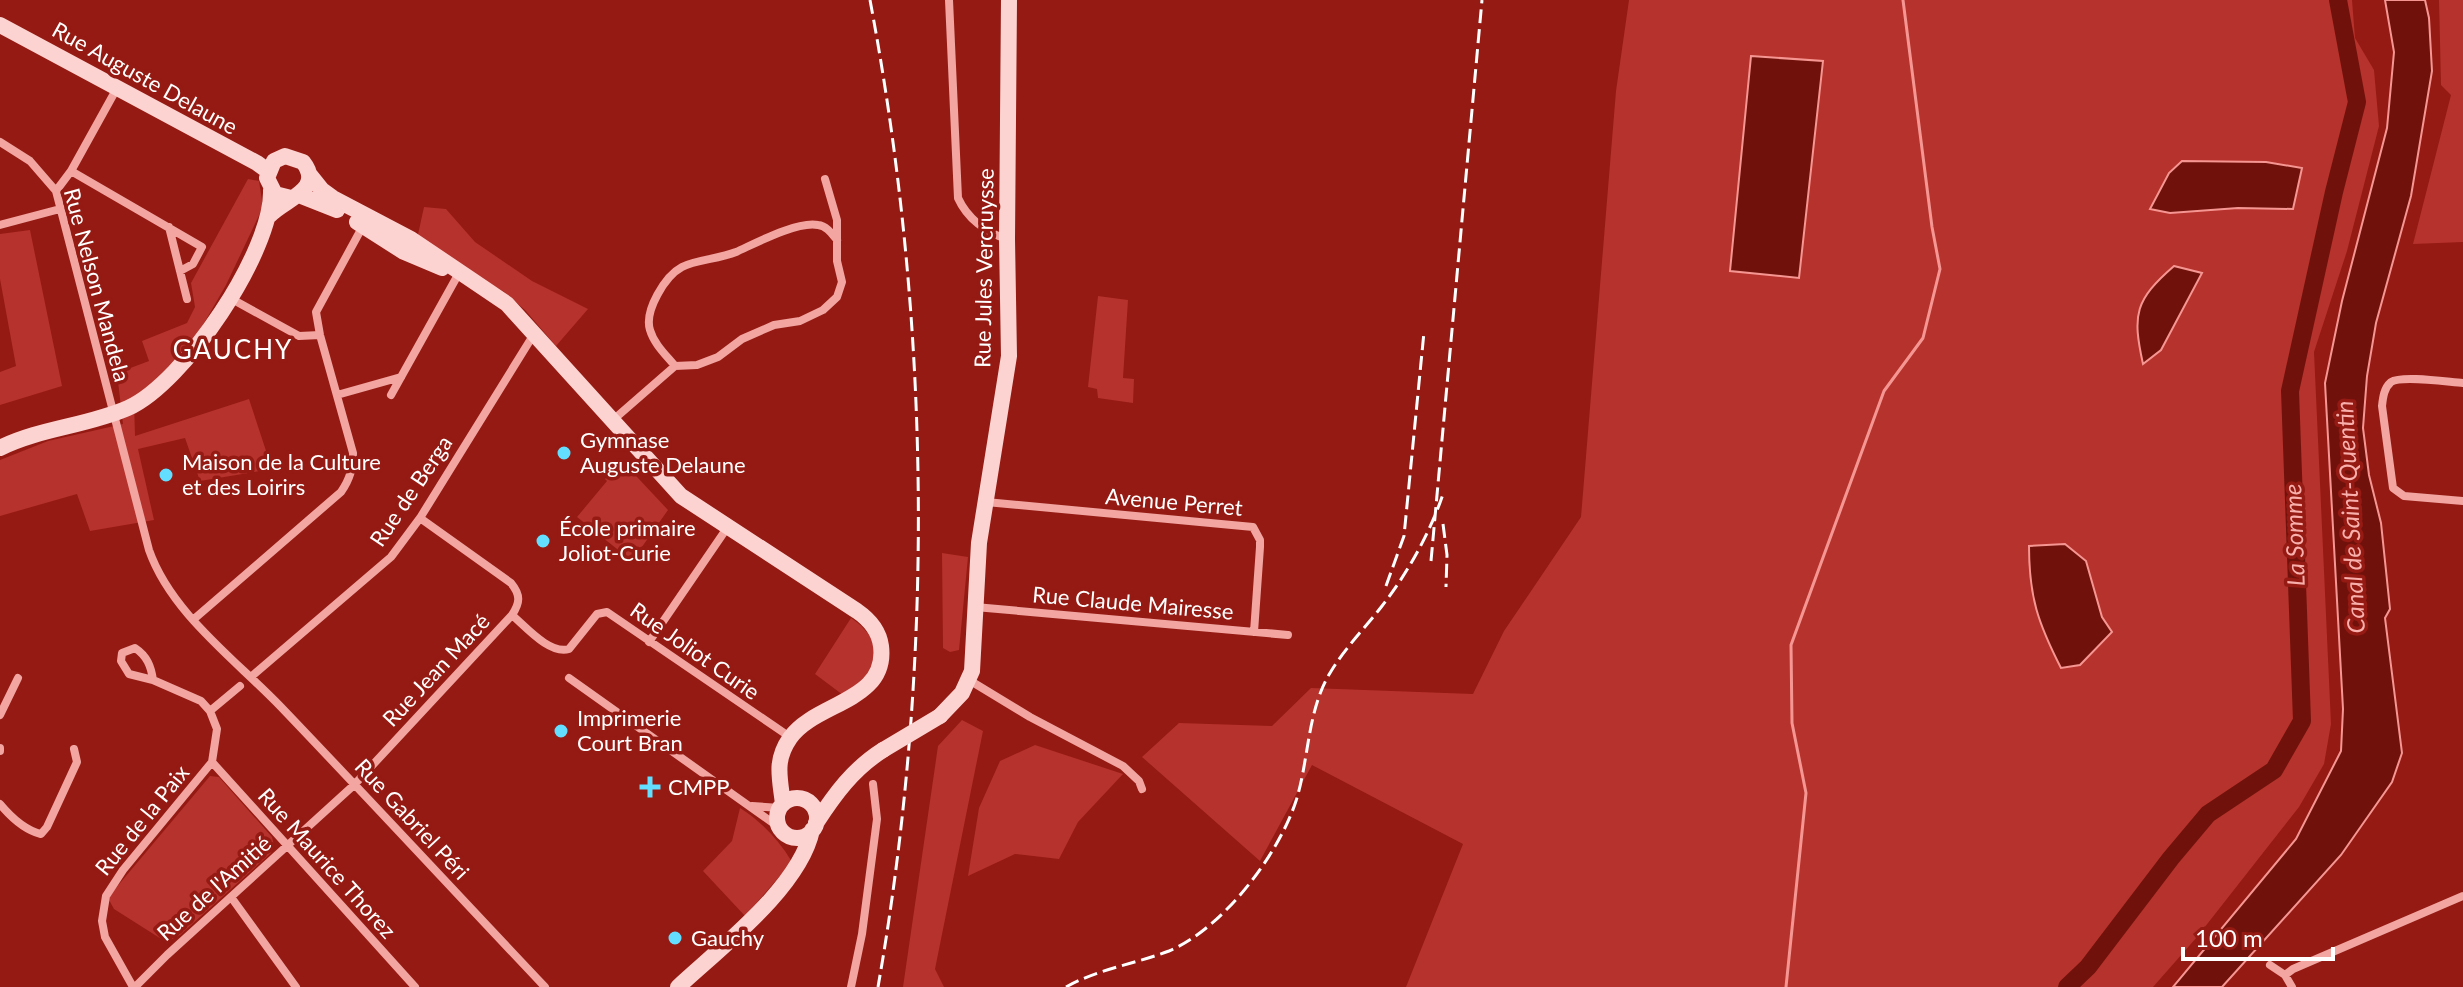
<svg xmlns="http://www.w3.org/2000/svg" width="2463" height="987" font-family="Lato,sans-serif">
<style>
.green{fill:#b6322c}
.water{fill:#70120b;stroke:#f69693;stroke-width:2}
.lines{fill:none;stroke-linecap:round;stroke-linejoin:round}
.stream{stroke:#f69693;stroke-width:3}
.river{stroke:#70120b;stroke-width:18}
.street{stroke:#f2a5a1;stroke-width:8}
.secondary{stroke:#fcd3d0;stroke-width:16}
.rail{stroke:#fff;stroke-width:3;stroke-dasharray:14 6;stroke-linecap:butt}
.secondary-bridge{stroke:#fcd3d0;stroke-width:16}
.poi-dot{fill:#63deff;stroke:#941a13;stroke-width:3}
.labels{text-anchor:middle;stroke-width:7;stroke-linejoin:round;paint-order:stroke}
.street-label{font-size:22px;fill:#fff;stroke:#941a13}
.poi-label{font-size:22px;fill:#fff;stroke:#941a13;text-anchor:start}
.water-label{font-size:24px;font-style:italic;fill:#f9b0ad;stroke:#941a13}
.quarter-label{font-size:26px;letter-spacing:2px;fill:#fff;stroke:#941a13}
</style>
<rect width="100%" height="100%" fill="#941a13"/>
<path class="green" d="M1629 0H2352L2355 38 2374 70 2379 126 2347 251 2314 352 2331 724 2324 764 2299 807 2197 937 2153 987H1406L1463 844 1312 765 1260 861 1142 757 1179 723 1272 726 1311 688 1473 694 1504 631 1581 517 1616 91Z
M2439 0H2463V242L2413 244 2451 95 2441 85Z
M248 179 259 181 263 207 226 285 192 344 134 401 135 436 249 399 272 469 200 481 185 438 138 449 154 520 90 531 77 494 0 516V460L48 441 123 424 117 373 149 361 142 341 187 323 195 307 191 283Z
M424 207 446 209 475 242 532 281 588 309 556 346 525 310 503 291 455 265 417 239Z
M30 230 62 386 0 405V372L16 366 0 279V234Z
M1098 296 1128 300 1123 378 1134 379 1133 403 1098 398 1097 389 1088 387Z
M623 462 668 510 632 561 577 517 607 481 605 479 614 468 616 469Z
M942 553 968 557 959 650 950 652 943 648Z
M851 618C873 632 889 661 865 682 859 687 850 691 843 695L815 674Z
M962 720 983 731 935 969 944 987H903L938 746Z
M1035 745 1123 774 1078 822 1059 859 1015 854 968 876 979 808 1000 761Z
M210 776 219 777 272 837 274 845 271 853 180 935 166 942 114 909 109 900 110 895Z
M740 808C762 822 779 840 792 862L745 916 703 871 732 841Z"/>
<path class="water" d="M2385 0H2425L2429 18 2432 71 2411 196 2376 323 2367 376 2363 428 2369 475 2381 523 2390 609 2385 618 2402 753 2392 782 2341 855 2222 987H2173L2296 839 2341 751 2343 709 2325 383 2342 301 2387 128 2394 52Z
M1751 56 1823 61 1799 278 1730 271Z
M2182 161 2266 162 2302 168 2293 209 2238 208 2170 213 2150 209 2169 173Z
M2174 266 2202 273 2161 350 2143 364C2132 314 2135 300 2174 266Z
M2065 544 2086 561 2102 617 2112 632 2080 665 2061 668C2038 623 2029 597 2029 546Z"/>
<g class="lines">
<path class="stream" d="M1786 987 1806 793 1792 723 1791 645 1884 391 1923 338 1940 269 1932 227 1903 0"/>
<path class="river" d="M2067 987 2088 967 2171 858 2208 814 2274 770 2302 721 2290 391 2334 192 2357 102 2338 0"/>
<path class="street" d="M949 0 958 198C967 218 986 233 1007 239
M0 142 30 161 56 191 149 550C171 613 236 660 281 707 370 800 457 894 545 987
M71 171 202 247 193 264 180 271
M56 191 71 171 117 88
M0 225 60 209
M169 227 187 299
M230 298 299 336 320 335
M675 366C666 355 654 344 650 330 644 311 665 276 682 267 695 260 719 259 736 252 756 243 797 221 818 225 827 226 832 234 837 240
M2463 383C2448 382 2402 375 2391 382 2384 388 2383 397 2382 406L2393 488 2404 496 2463 501
M337 395 401 377
M391 395 459 273
M613 420 675 366 697 365 718 357 742 339 774 325 800 321 823 310 837 297 842 282 837 261V220L825 179
M986 502 1253 527 1260 540V547L1254 632
M420 518 511 583C521 595 520 603 512 615 526 627 550 655 569 649L597 614 607 612 790 737
M975 607 1288 635
M194 619 341 492C350 479 353 468 353 453L320 335 316 312 364 224
M649 642 727 528
M252 676 391 557 420 518 534 334
M569 678 780 828
M969 680 1030 717 1123 766 1139 781 1142 789
M210 711 240 686
M0 715 18 678
M0 748V751
M212 762 415 987
M0 804C10 816 25 830 41 834L47 827 77 762 74 749
M752 806 780 808
M231 897 296 987
M2270 965 2285 975 2292 987
M2285 975 2293 969 2463 896
M133 987 105 937 102 921 106 896 123 870 212 762 217 729 210 711 201 701 153 680C151 666 147 656 135 648L122 653 121 661 129 674 153 680
M135 987 167 955 354 785 512 615
M851 987 862 934 877 819 873 784"/>
<path class="secondary" d="M0 25 257 163 268 171
M310 175 322 190 333 198 411 239 507 304 681 496 857 611C870 620 879 631 881 646 888 702 815 702 790 738 774 761 780 778 783 804
M299 195 337 210
M269 216C284 199 325 190 303 162L285 156 274 161 267 178 275 194 291 198
M357 222 404 252 442 268
M0 448C40 428 87 426 128 408 184 383 273 251 271 190
M940 716 962 693 972 671 979 543 1009 356 1007 239 1009 0
M777 818a20 20 0 1 1 40 0a20 20 0 1 1-40 0Z
M816 823C835 794 853 769 883 750
M678 987C721 947 800 887 812 830"/>
<path class="rail" d="M870 0C931 324 935 662 878 987
M1443 524 1447 555 1446 587
M1431 561 1482 0
M1386 586 1404 536 1424 332
M1066 987C1098 969 1135 964 1169 951 1222 929 1278 856 1296 801 1309 760 1307 711 1330 673 1344 649 1365 628 1382 606 1407 574 1430 533 1443 494"/>
<path class="secondary-bridge" d="M883 750 940 716"/>
</g>
<g class="poi-dot">
<circle cx="564" cy="453" r="8"/>
<circle cx="166" cy="475" r="8"/>
<circle cx="543" cy="541" r="8"/>
<circle cx="561" cy="731" r="8"/>
<path d="M646 775h8v8h8v8h-8v8h-8v-8h-8v-8h8z"/>
<circle cx="675" cy="938" r="8"/>
</g>
<g class="labels">
<g class="street-label">
<text transform="translate(145 78) rotate(29)" y="8">Rue Auguste Delaune</text>
<text transform="translate(984 268) rotate(-89)" y="8">Rue Jules Vercruysse</text>
<text transform="translate(97 285) rotate(75)" y="8">Rue Nelson Mandela</text>
<text transform="translate(411 491) rotate(-56)" y="8">Rue de Berga</text>
<text transform="translate(1174 502) rotate(5)" y="8">Avenue Perret</text>
<text transform="translate(1133 603) rotate(5)" y="8">Rue Claude Mairesse</text>
<text transform="translate(695 651) rotate(35)" y="8">Rue Joliot Curie</text>
<text transform="translate(436 670) rotate(-47)" y="8">Rue Jean Macé</text>
<text transform="translate(412 819) rotate(47)" y="8">Rue Gabriel Péri</text>
<text transform="translate(142 820) rotate(-51)" y="8">Rue de la Paix</text>
<text transform="translate(327 863) rotate(48)" y="8">Rue Maurice Thorez</text>
<text transform="translate(214 888) rotate(-42)" y="8">Rue de l'Amitié</text>
</g>
<g class="poi-label">
<text x="580" y="448">Gymnase<tspan x="580" dy="25">Auguste Delaune</tspan></text>
<text x="182" y="470">Maison de la Culture<tspan x="182" dy="25">et des Loirirs</tspan></text>
<text x="559" y="536">École primaire<tspan x="559" dy="25">Joliot-Curie</tspan></text>
<text x="577" y="726">Imprimerie<tspan x="577" dy="25">Court Bran</tspan></text>
<text x="668" y="795">CMPP</text>
<text x="691" y="946">Gauchy</text>
</g>
<g class="water-label">
<text transform="translate(2351 517) rotate(-93)" y="8">Canal de Saint-Quentin</text>
<text transform="translate(2295 535) rotate(-92)" y="8">La Somme</text>
</g>
<g class="quarter-label">
<text x="233" y="359">GAUCHY</text>
</g>
</g>
<path d="M2183 947v12h150v-12" fill="none" stroke="#ffffff" stroke-width="4"/>
<text x="2195" y="947" font-size="24" fill="#ffffff" stroke="#941a13" stroke-width="6" paint-order="stroke">100 m</text>
</svg>
